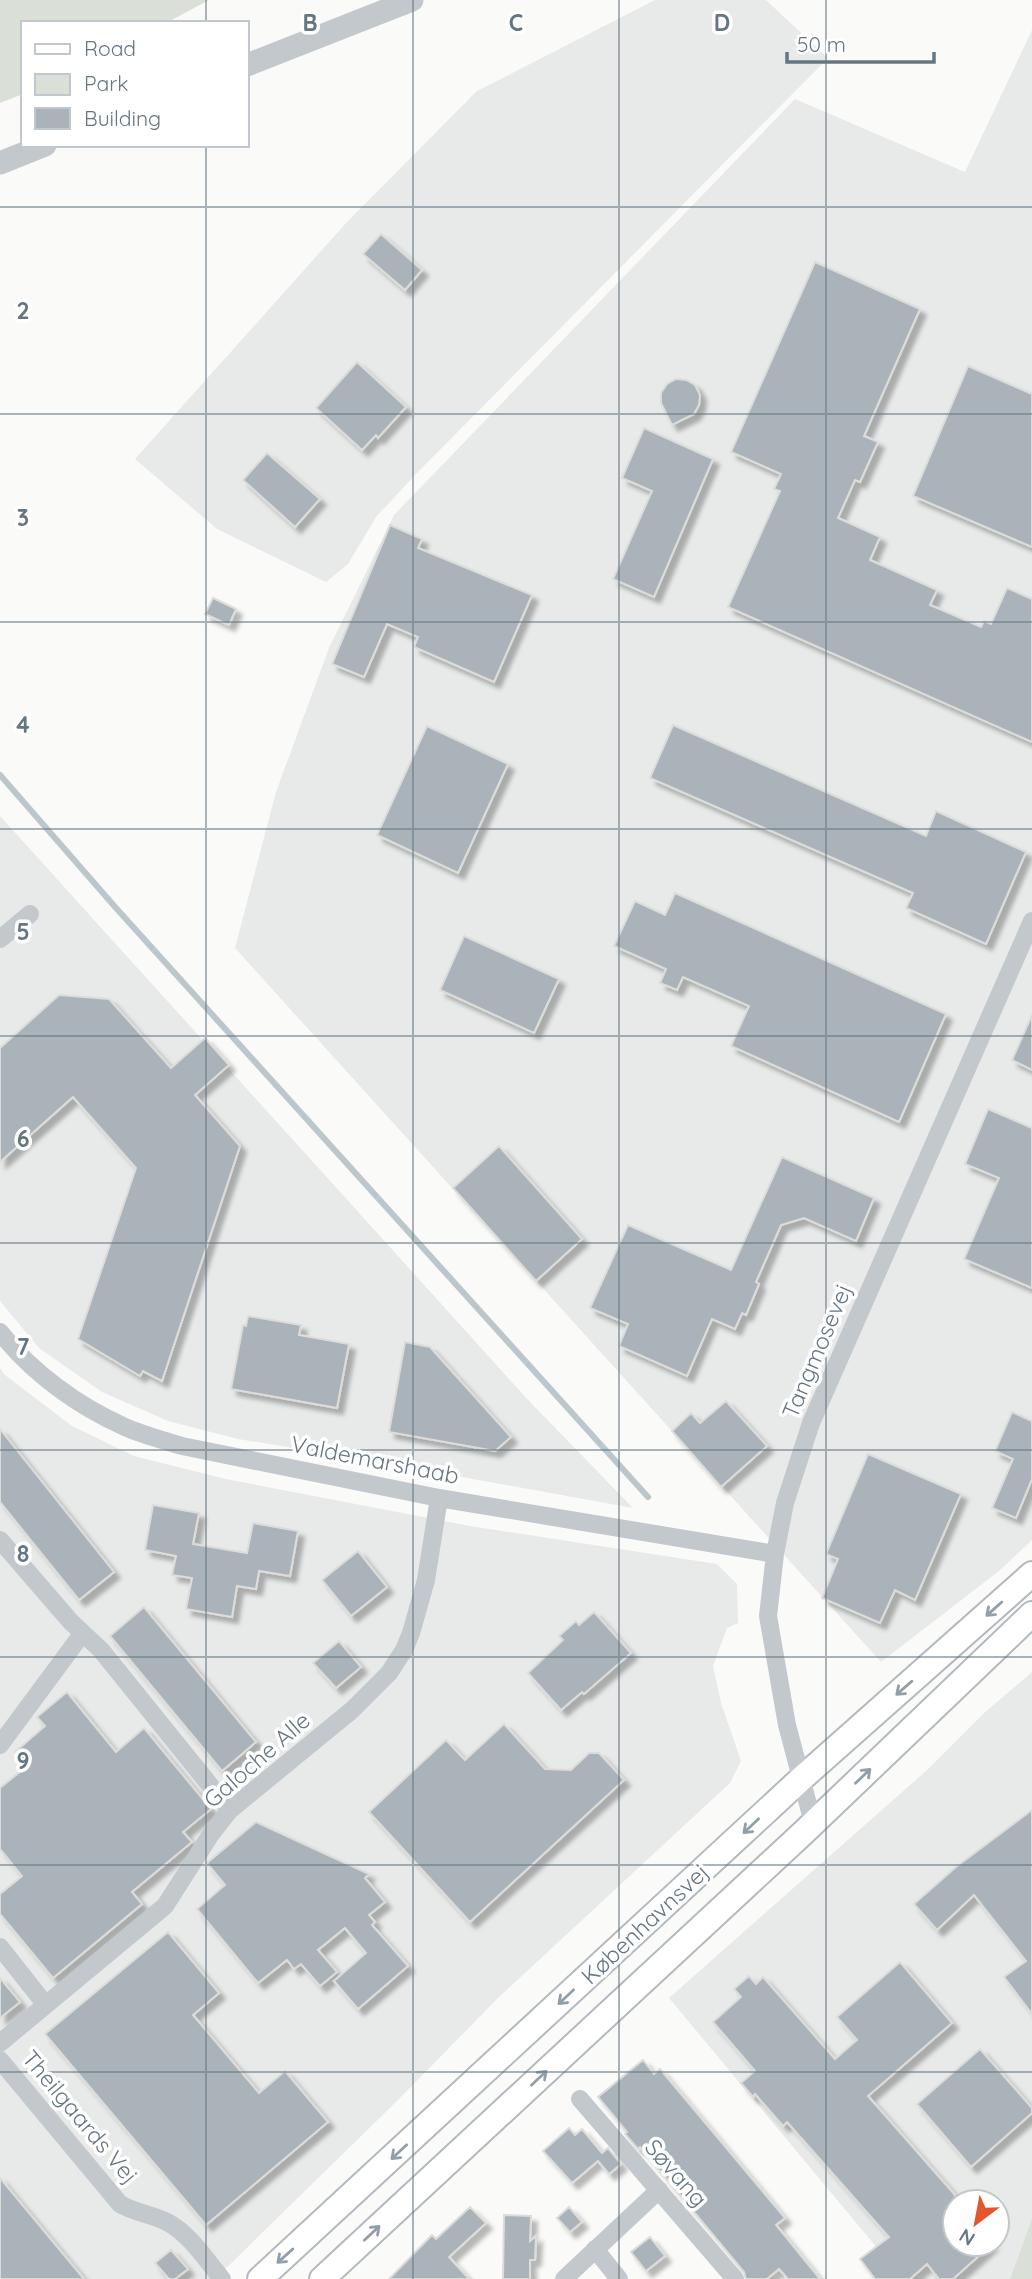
<svg xmlns="http://www.w3.org/2000/svg" width="1032" height="2279" font-family="Quicksand,sans-serif">
<style>
.built{fill:#e8e9e9;fill-rule:evenodd}
.green{fill:#dadfd7}
.lines{fill:none;stroke-linecap:round;stroke-linejoin:round}
.stream{stroke:#bbc7cb;stroke-width:6}
.building{fill:#aab3b9;stroke:#dcdcda;stroke-width:2;filter:url(#shadow)}
.secondary-casing{stroke:#b3babf;stroke-width:28}
.minor{stroke:#c3c8cc;stroke-width:18}
.tertiary{stroke:#c3c8cc;stroke-width:23}
.secondary{stroke:#fff;stroke-width:24}
.oneway{stroke:#939fa8}
.grid{fill:none;stroke:#657683;stroke-width:2;stroke-opacity:0.55}
.labels{text-anchor:middle;stroke-width:7;stroke-linejoin:round;paint-order:stroke}
.street-label{font-size:23px;fill:#657683;stroke:#fff}
.grid-label{font-size:23px;text-anchor:middle;font-weight:bold;fill:#657683;stroke:#fff;stroke-width:7;stroke-linejoin:round;paint-order:stroke}
</style>
<defs>
<filter id="shadow"><feDropShadow dx="6" dy="6" stdDeviation="2" flood-color="#0004"/></filter>
</defs>
<rect width="100%" height="100%" fill="#fafaf8"/>
<path class="built" d="M655 0H766L828 58 417 473 376 517 348 564 326 582 217 529 135 459 347 222 477 91Z
M1032 30V1540L999 1571 881 1662 235 948 276 792 329 648 394 515 795 99 965 172Z
M0 816 530 1402 633 1508 385 1463 238 1439 168 1421 102 1392 39 1348 0 1301Z
M0 1368 5 1375 72 1426 134 1456 226 1479 470 1526 717 1564 737 1584 738 1623 727 1628 713 1666 721 1703 741 1761 730 1783 499 1997 398 2100 215 2279H0Z
M1032 1672V2218L1010 2279H903L669 1998 926 1771 983 1714ZM955 2202H997V2244H955Z"/>
<path class="green" d="M0 0H209L166 23H23V94L0 103Z
M1032 2218V2279H1010Z"/>
<g class="lines">
<path class="stream" d="M0 775 116 908 648 1497"/>
</g>
<path class="building" d="M381 234 422 270 405 290 363 254Z
M815 262 920 309 864 436 878 442 860 482 855 480 838 518 880 537 870 560 937 590 930 605 981 627 984 621 991 624 1007 588 1032 599V742L728 607 780 491 774 489 781 474 731 452Z
M357 362 406 407 378 438 376 435 362 450 316 408Z
M968 366 1032 394V547L913 496Z
M676 379 686 380 695 385 700 395 699 405 694 414 672 425 661 403V393L667 384Z
M644 428 713 459 654 597 613 579 652 491 622 478Z
M267 453 320 499 295 527 243 480Z
M390 525 422 539 418 548 532 595 494 682 414 647 418 637 387 624 364 677 332 664Z
M213 598 236 609 229 625 205 614Z
M673 725 926 836 936 811 1026 852 986 944 906 908 913 893 650 778Z
M427 726 508 764 458 873 377 835Z
M675 893 946 1014 899 1122 731 1046 749 1006 683 977 677 990 660 983 666 969 614 946 635 901 665 915Z
M464 936 559 979 534 1033 440 990Z
M59 995 109 999 171 1068 205 1038 229 1065 195 1095 240 1146 162 1381 143 1371 140 1376 78 1339 136 1168 73 1097 0 1162V1048Z
M1032 1015V1070L1012 1060Z
M988 1109 1032 1128V1288L964 1259 999 1178 965 1164Z
M499 1146 582 1239 536 1281 453 1188Z
M782 1157 874 1198 856 1241 804 1218 781 1225 756 1282 759 1284 746 1315 742 1313 735 1329 712 1319 687 1376 619 1346 628 1324 590 1308 628 1225 731 1270Z
M248 1316 301 1325 299 1335 349 1344 337 1408 231 1389 243 1325 246 1326Z
M405 1342 430 1347 511 1437 495 1451 389 1432Z
M726 1401 767 1446 721 1487 672 1431 691 1413 700 1423Z
M1012 1412 1032 1421V1479L1016 1518 992 1508 1013 1459 995 1451Z
M0 1429 114 1572 79 1600 0 1502Z
M868 1454 961 1494 915 1600 895 1590 880 1623 822 1598 838 1559 826 1554Z
M153 1505 199 1513 193 1544 247 1553 253 1523 298 1531 290 1576 259 1571 256 1589 237 1586 232 1617 186 1609 192 1578 172 1575 176 1556 145 1550Z
M358 1551 387 1587 351 1616 322 1580Z
M144 1607 256 1742 222 1771 110 1636Z
M594 1612 631 1653 584 1694 582 1692 561 1710 528 1673 563 1640 559 1636 576 1621 579 1625Z
M339 1641 361 1667 336 1688 313 1663Z
M67 1692 116 1752 144 1728 211 1809 183 1832 192 1842 132 1892 142 1904 53 1978 0 1914V1894L22 1876 0 1849V1788L27 1766 15 1752 45 1726 37 1717Z
M504 1724 545 1769 571 1770 589 1753H599L624 1780 470 1922 369 1812 446 1740 465 1760Z
M1032 1810V2014L1004 1977 1026 1961 974 1895 937 1930 914 1904 956 1867Z
M256 1822 369 1874 365 1878 385 1902 369 1915 375 1922 372 1925 408 1966 358 2009 334 1981 366 1953 345 1928 318 1950 337 1972 320 1986 301 1964 294 1969 287 1960 258 1983 197 1909 225 1885 207 1863Z
M168 1932 219 1993 193 2015 259 2093 285 2071 328 2122 206 2225 45 2034Z
M900 1962 952 2023 868 2096 955 2195V2244H992L953 2279H939L927 2264 910 2279H875L860 2259 889 2237 787 2122 783 2126 755 2094 753 2097 741 2083 755 2071 713 2022 741 1997 734 1989 749 1976 756 1984 763 1977 835 2059 857 2040 837 2017Z
M0 1978 20 2002 0 2018Z
M980 2049 1032 2108V2113L971 2167 917 2104Z
M643 2060 654 2074 660 2069 785 2218 776 2225 820 2279H788L779 2269 767 2279H746L744 2272 640 2147 638 2149 625 2134 627 2132 598 2097Z
M569 2128 575 2135 582 2129 602 2153 608 2148 621 2164 609 2174 598 2161 572 2183 543 2151Z
M0 2178 84 2279H0Z
M470 2207 486 2223 449 2257 469 2279H389L432 2235 436 2239Z
M569 2207 582 2222 570 2232 557 2218Z
M504 2215 531 2216 530 2241 536 2236 535 2260H530V2279H503Z
M650 2237 665 2256 646 2271 631 2252Z
M171 2250 188 2269 175 2279H169L155 2263Z"/>
<g class="lines">
<g class="secondary-casing">
<path id="secondary" d="M260 2279 801 1779 1032 1574
M322 2279 803 1833 1032 1614"/>
</g>
<path class="minor" d="M0 939 30 914
M0 1332C32 1373 78 1406 125 1427 143 1435 163 1440 182 1446L439 1498 775 1554
M0 1540 71 1622 101 1650 230 1810
M0 1745 82 1634
M813 1823 787 1725 768 1616 775 1554 785 1503 811 1423 1032 921
M0 1947 45 2004
M0 2043 165 1906 211 1834 230 1810 352 1710 389 1673 404 1650 411 1633 426 1580 439 1498
M0 2060 120 2204C135 2213 152 2214 167 2222 190 2234 206 2260 222 2279
M580 2099 735 2279
M595 2249 619 2279
M564 2279 659 2190"/>
<path class="tertiary" d="M247 65 412 0
M0 163 45 145"/>
<use href="#secondary" class="secondary"/>
</g>
<defs><path id="oneway-shaft" d="M-6 0H5M1.5-3L5.5 0L1.5 3" fill="none" stroke-width="1.6" stroke-linecap="round" stroke-linejoin="round" transform="scale(1.75)"/></defs>
<g class="oneway">
<use href="#oneway-shaft" transform="translate(994 1609) rotate(138)"/>
<use href="#oneway-shaft" transform="translate(904 1688) rotate(139)"/>
<use href="#oneway-shaft" transform="translate(863 1776) rotate(-44)"/>
<use href="#oneway-shaft" transform="translate(751 1826) rotate(137)"/>
<use href="#oneway-shaft" transform="translate(566 1997) rotate(137)"/>
<use href="#oneway-shaft" transform="translate(539 2078) rotate(-43)"/>
<use href="#oneway-shaft" transform="translate(399 2152) rotate(137)"/>
<use href="#oneway-shaft" transform="translate(372 2233) rotate(-43)"/>
<use href="#oneway-shaft" transform="translate(285 2256) rotate(138)"/>
</g>
<path class="grid" d="M206 0V23M413 0V2279M619 0V2279M826 0V2279M206 145V2279M0 207H1032M0 414H1032M0 622H1032M0 829H1032M0 1036H1032M0 1243H1032M0 1450H1032M0 1657H1032M0 1865H1032M0 2072H1032"/>
<g class="labels">
<g class="street-label">
<text transform="translate(817 1351) rotate(-67)" y="8">Tangmosevej</text>
<text transform="translate(375 1460) rotate(11)" y="8">Valdemarshaab</text>
<text transform="translate(257 1760) rotate(-41)" y="8">Galoche Alle</text>
<text transform="translate(645 1924) rotate(-43)" y="8">Københavnsvej</text>
<text transform="translate(80 2117) rotate(50)" y="8">Theilgaards Vej</text>
<text transform="translate(676 2173) rotate(49)" y="8">Søvang</text>
</g>
</g>
<g class="grid-label">
<text x="310" y="31">B</text>
<text x="516" y="31">C</text>
<text x="722" y="31">D</text>
<text x="23" y="319">2</text>
<text x="23" y="526">3</text>
<text x="23" y="733">4</text>
<text x="23" y="940">5</text>
<text x="23" y="1147">6</text>
<text x="23" y="1355">7</text>
<text x="23" y="1562">8</text>
<text x="23" y="1769">9</text>
</g>
<rect x="21" y="21" width="228" height="126" fill="#ffffff" stroke="#c1c8cd" stroke-width="2"/>
<rect x="35" y="44" width="35" height="10" fill="#ffffff" stroke="#c1c8cd" stroke-width="2"/>
<text x="84" y="56" font-size="21" fill="#657683">Road</text>
<rect x="35" y="74" width="35" height="21" fill="#dadfd7" stroke="#c1c8cd" stroke-width="2"/>
<text x="84" y="91" font-size="21" fill="#657683">Park</text>
<rect x="35" y="108" width="35" height="21" fill="#aab3b9" stroke="#c1c8cd" stroke-width="2"/>
<text x="84" y="126" font-size="21" fill="#657683">Building</text>
<g transform="translate(976 2223) rotate(212)"><circle r="33" fill="#ffffff" stroke="#c1c8cd" stroke-width="2"/>
<path d="M0-5L12 26L0 18L-12 26Z" fill="#e4572e"/>
<text y="-10" font-size="19" font-weight="bold" text-anchor="middle" fill="#657683">N</text>
</g>
<path d="M787 52v10h147v-10" fill="none" stroke="#657683" stroke-width="3.5"/>
<text x="797" y="52" font-size="21" fill="#657683" stroke="#ffffff" stroke-width="5" paint-order="stroke">50 m</text>
</svg>
